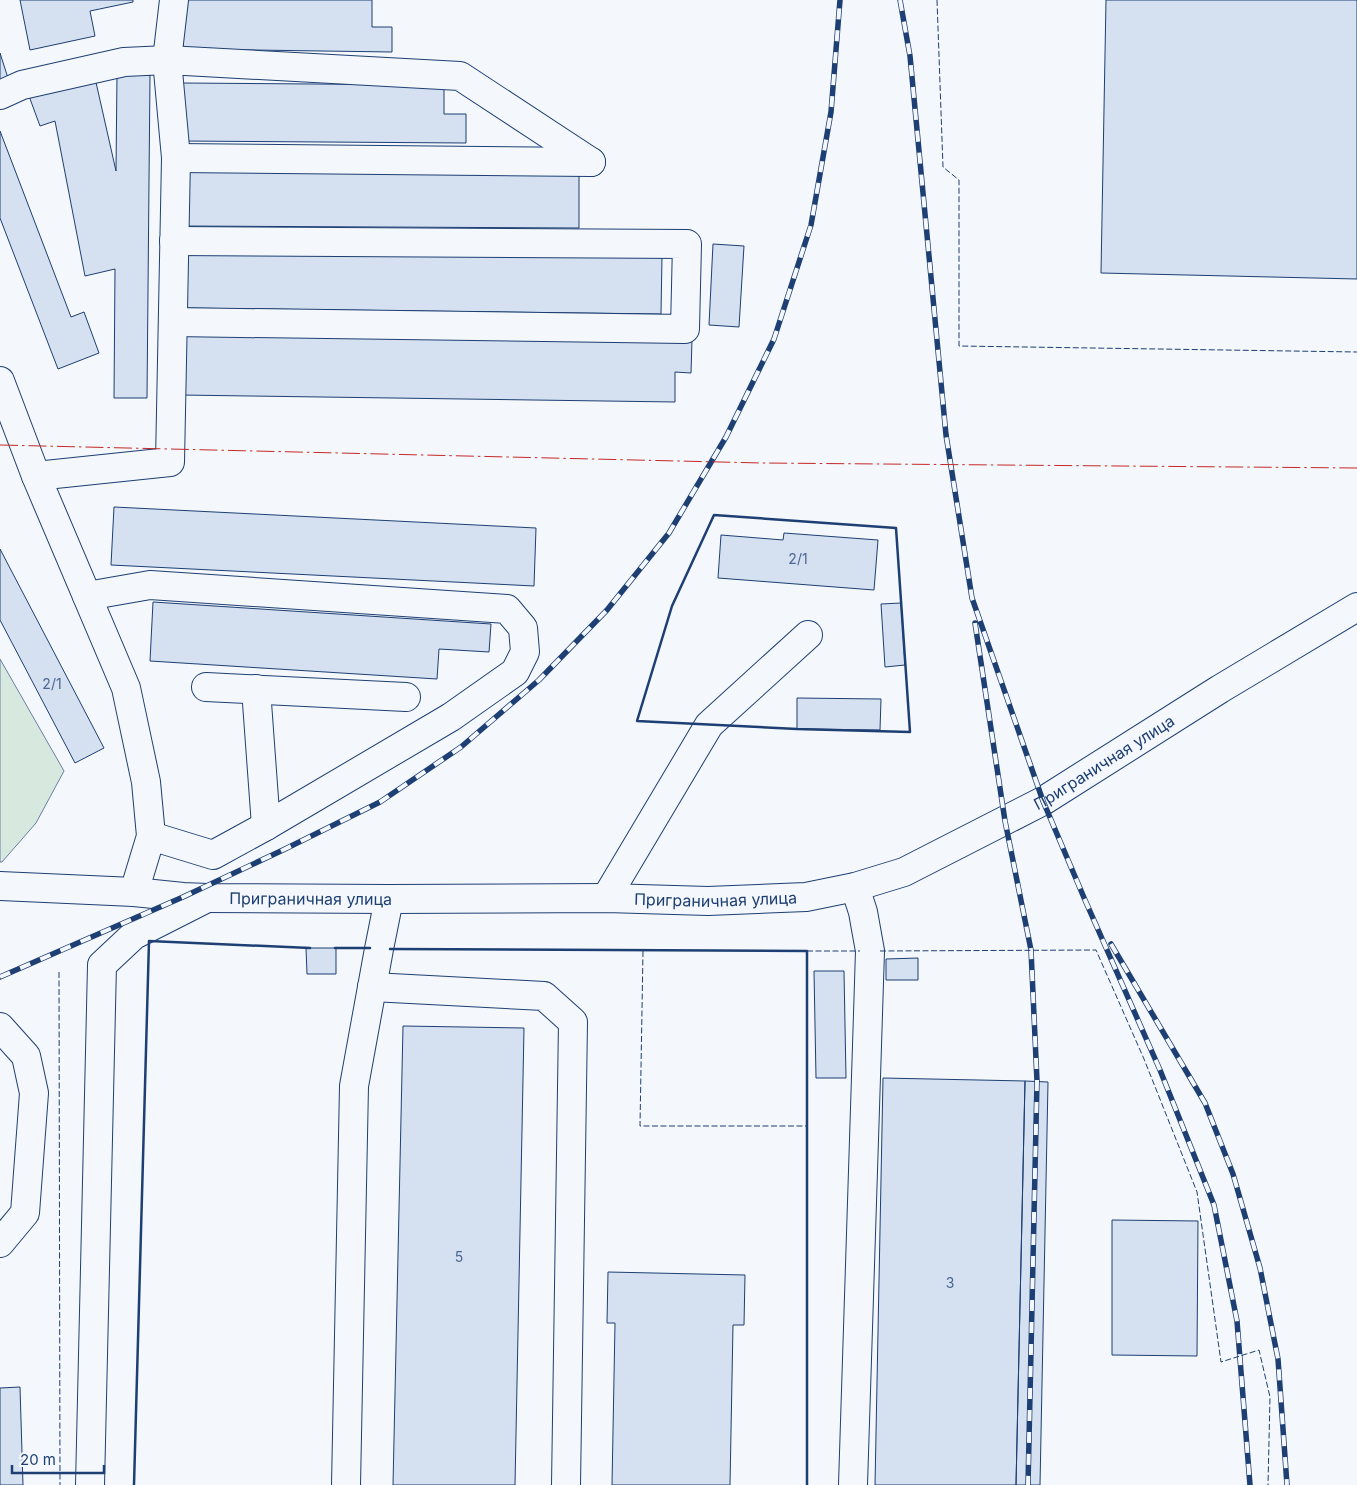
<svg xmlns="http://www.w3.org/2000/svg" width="1357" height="1485" font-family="Inter,sans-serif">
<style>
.green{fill:#d7e8df;stroke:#687fa3}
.building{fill:#d5e0f0;stroke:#1d3f73}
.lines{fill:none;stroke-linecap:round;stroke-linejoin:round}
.minor-casing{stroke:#1d3f73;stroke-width:30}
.minor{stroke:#f4f7fb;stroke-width:28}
.rail-casing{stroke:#1d3f73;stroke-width:5.5}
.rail{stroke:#f4f7fb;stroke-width:4;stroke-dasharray:11;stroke-linecap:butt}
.fence{stroke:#1d3f73;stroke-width:1;stroke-dasharray:6 2.5;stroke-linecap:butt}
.wall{stroke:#1d3f73;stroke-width:2.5}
.power{stroke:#c62828;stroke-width:1;stroke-dasharray:18 4 2.5 4;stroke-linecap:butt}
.labels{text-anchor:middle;stroke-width:4;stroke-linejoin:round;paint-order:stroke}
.number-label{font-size:14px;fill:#4b6792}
.street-label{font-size:16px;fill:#1d3f73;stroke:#f4f7fb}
</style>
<rect width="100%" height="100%" fill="#f4f7fb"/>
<path class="green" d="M0 659 64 771 36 823 2 862H0Z"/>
<path class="building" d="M20 0H133V2L90 11 95 36 30 50Z
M184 0H372V27H392V52L183 49Z
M1106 0H1357V279L1101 273Z
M0 53 8 78 0 81Z
M117 74 150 75 147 398H114L115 269 85 276 55 121 40 126 29 96 95 78 116 171Z
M182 83 444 85V114H466V143L181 141Z
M0 131 71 317 84 312 99 353 58 369 0 218Z
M181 167 579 170V228L180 226Z
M713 244 744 246 739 327 709 325Z
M180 250 662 256 661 314 180 308Z
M180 333 692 340 691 373 675 372V402L179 395Z
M114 507 536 528 534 586 111 565Z
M784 533 878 540 874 590 718 578 721 535 783 540Z
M0 549 104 748 75 763 0 620Z
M153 602 491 624 489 652 439 649 437 679 150 661Z
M901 603 905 665 885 667 881 604Z
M797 698 881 699 880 730 797 729Z
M306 948H336V974H307Z
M918 958V980H886V959Z
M814 971H844L846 1078H816Z
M403 1026 524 1028 515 1485H393Z
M883 1078 1025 1081 1016 1485H875Z
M1025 1081 1048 1082 1040 1485H1016Z
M1112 1220 1198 1221 1197 1356 1112 1355Z
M608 1272 745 1275 744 1325H733L730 1485H612L615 1323H607Z
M20 1387 23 1485H0V1388Z"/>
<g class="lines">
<g class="minor-casing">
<g id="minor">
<path d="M0 95 22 85 124 62 167 60 460 76 591 162"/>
<path d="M176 158 591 162"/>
<path d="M173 322 685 329 687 244 174 241"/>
<path d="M0 381 36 476 126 688 146 782 151 836 134 892"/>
<path d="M36 476 170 462 176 158 167 60 174 0"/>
<path d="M87 596 150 585 507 609 523 628 525 652 515 672 451 717 266 826 213 855 151 836"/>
<path d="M206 687 406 697"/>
<path d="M256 689 266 826"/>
<path id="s1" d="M0 886 134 892 183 897 207 898 389 899 606 898 708 901 806 897 855 887 904 872 1043 801 1220 689 1357 607"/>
<path d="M606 898 709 725 808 635"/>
<path d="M372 987 544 996 573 1022 566 1485"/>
<path d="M0 1027 26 1056 34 1093 25 1213 0 1243"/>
<path d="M90 1485 102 965 134 935 205 899"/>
<path d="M346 1485 354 1086 379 949 389 899"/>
<path d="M853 1485 870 951 863 912 855 887"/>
</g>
</g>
<use href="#minor" class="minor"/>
<g class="rail-casing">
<path id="rail" d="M900 0 910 56 946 435 972 598 1043 801 1085 900 1160 1070 1214 1205 1237 1321 1250 1485
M975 623 1005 821 1031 950 1037 1081 1028 1485
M1111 944 1205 1103 1233 1174 1260 1268 1278 1359 1287 1485
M0 977 183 897 283 850 380 802 461 747 539 680 607 610 669 533 726 437 774 339 811 225 831 112 840 0"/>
</g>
<use href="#rail" class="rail"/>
<path class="fence" d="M937 0 943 167 959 180V346L1357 352
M643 951 640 1126H807
M807 951H860
M880 951 1096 950 1144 1059 1197 1192 1221 1362 1259 1350 1270 1397 1268 1485
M59 972 60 1485"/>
<path class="wall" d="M714 515 896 528 910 732 797 729 637 721 672 606Z
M335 948H370
M390 949 807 951V1485
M134 1485 149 941 310 948"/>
<path class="power" d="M0 445 762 463 1357 468"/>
</g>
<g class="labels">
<g class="number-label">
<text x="798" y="564">2/1</text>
<text x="52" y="689">2/1</text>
<text x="459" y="1262">5</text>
<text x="950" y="1288">3</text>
</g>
<g class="street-label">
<text dy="6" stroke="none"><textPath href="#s1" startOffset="1136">Приграничная улица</textPath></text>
<text dy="6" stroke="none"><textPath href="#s1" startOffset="716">Приграничная улица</textPath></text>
<text dy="6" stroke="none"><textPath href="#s1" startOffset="311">Приграничная улица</textPath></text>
</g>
</g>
<path d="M12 1465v8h92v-8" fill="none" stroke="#1d3f73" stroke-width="2.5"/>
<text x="20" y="1465" font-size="15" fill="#1d3f73" stroke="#f4f7fb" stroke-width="4" paint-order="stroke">20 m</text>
</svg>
